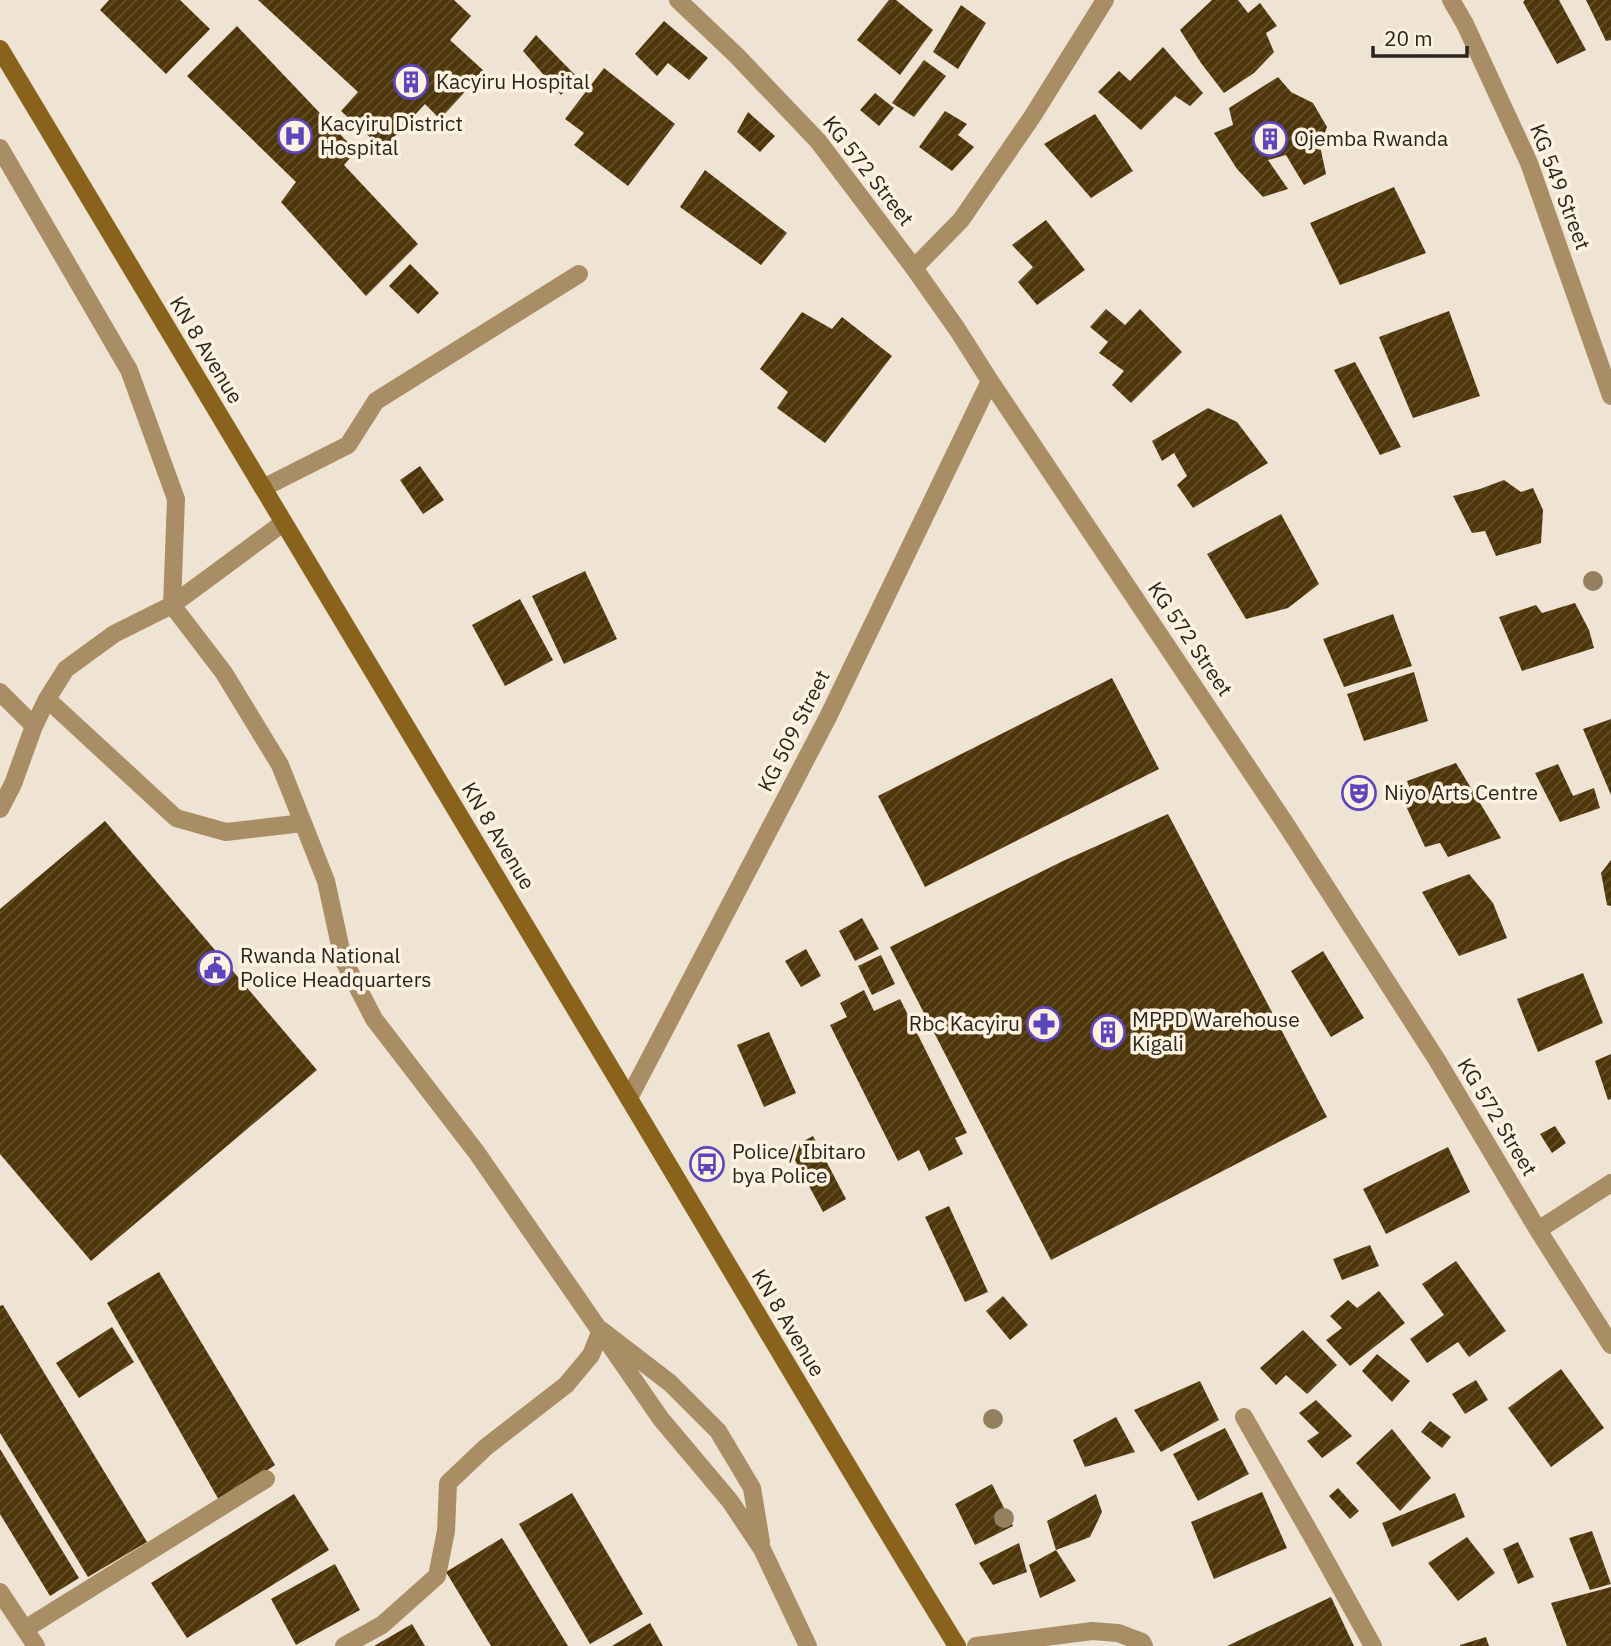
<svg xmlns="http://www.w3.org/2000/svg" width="1611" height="1646" font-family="'IBM Plex Sans',sans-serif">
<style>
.building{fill:url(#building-hatch)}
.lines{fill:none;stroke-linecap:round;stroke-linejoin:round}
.service{stroke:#a88d65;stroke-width:18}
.minor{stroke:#a88d65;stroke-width:18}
.secondary{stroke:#89621c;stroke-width:18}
.tree{fill:#93805f}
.labels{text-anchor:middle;stroke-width:7;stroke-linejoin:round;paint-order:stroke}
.poi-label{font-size:21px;fill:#29241e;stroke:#fdf1e0;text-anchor:start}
.street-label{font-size:21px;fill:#29241e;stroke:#fdf1e0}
</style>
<defs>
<pattern id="building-hatch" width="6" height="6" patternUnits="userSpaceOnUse" patternTransform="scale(1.75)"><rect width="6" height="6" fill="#4e360a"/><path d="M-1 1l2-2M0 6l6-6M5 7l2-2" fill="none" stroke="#65512e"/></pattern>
</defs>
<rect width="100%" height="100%" fill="#efe4d3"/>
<path class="building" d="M109 0H180L210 29 166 74 100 10Z
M258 0H454L471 16 450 40 484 71 440 119 425 104 383 149 341 111 358 92Z
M889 0H896L933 30 900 75 857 40Z
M1212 0H1238L1248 13 1260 3 1277 26 1266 33 1274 52 1254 73 1224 93 1201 63 1180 30Z
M1525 0H1559L1586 50 1557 64 1523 2Z
M1586 0H1611V40L1606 41Z
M961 5 986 23 958 69 933 52Z
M664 21 708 58 689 80 668 63 657 76 635 54Z
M237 26 356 151 344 165 418 244 366 296 281 202 296 182 187 76Z
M536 35 577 77 561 95 523 51Z
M1163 47 1203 93 1190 106 1175 96 1141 130 1098 92 1119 71 1130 81Z
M924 60 946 76 914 117 892 103Z
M604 68 675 124 628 186 574 145 584 133 565 119Z
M1278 77 1291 92 1313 103 1327 127 1320 146 1326 174 1304 185 1286 155 1268 160 1288 189 1263 197 1237 169 1214 133 1233 125 1229 108Z
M875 93 894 108 879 126 860 110Z
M945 111 967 124 958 135 974 147 952 171 919 147Z
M748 112 775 136 760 152 737 132Z
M1095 114 1133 171 1091 198 1044 144Z
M705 170 787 233 761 265 680 207Z
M1394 187 1426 253 1340 285 1310 223Z
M1046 220 1085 270 1037 305 1018 282 1033 267 1012 245Z
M410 264 439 293 418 314 389 286Z
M1106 309 1125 325 1140 309 1182 352 1131 403 1112 385 1124 371 1099 353 1108 342 1090 327Z
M1449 311 1480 396 1413 418 1379 337Z
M802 312 832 329 842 317 892 356 825 443 777 408 788 392 760 369Z
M1355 362 1401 447 1380 455 1334 370Z
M1208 408 1237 422 1268 463 1193 508 1177 485 1187 476 1174 453 1162 461 1152 441Z
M420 466 444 500 423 514 400 480Z
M1504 480 1521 492 1533 488 1543 510 1541 543 1496 556 1485 531 1472 533 1453 496 1480 489Z
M1281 514 1319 584 1288 608 1246 619 1207 554Z
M585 571 617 639 564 664 532 596Z
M520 599 553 660 505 686 472 625Z
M1575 603 1589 630 1594 648 1522 671 1499 617 1536 605 1542 613Z
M1393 614 1412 666 1344 687 1323 639Z
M1414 672 1428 721 1364 741 1347 694Z
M1112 678 1159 769 925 887 878 796Z
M1611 719V795L1583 729Z
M1456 763 1501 838 1448 857 1440 843 1425 847 1405 804 1413 797 1407 781Z
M1558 764 1573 796 1594 788 1600 808 1560 822 1535 773Z
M1168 814 1327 1117 1051 1260 890 947 1063 861Z
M105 821 317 1070 91 1261 0 1154V909Z
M1611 860V906L1607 905 1601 873Z
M1469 874 1493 903 1507 938 1459 956 1422 892Z
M862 918 879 949 855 961 839 931Z
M806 949 821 976 801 987 785 961Z
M1323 951 1364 1018 1331 1037 1291 971Z
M881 955 895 984 872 995 858 966Z
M1583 973 1603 1023 1538 1052 1517 999Z
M864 990 874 1011 900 999 967 1133 955 1138 963 1154 929 1171 919 1150 898 1161 830 1025 847 1017 840 1003Z
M769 1032 796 1093 764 1107 737 1045Z
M1611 1054V1099L1608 1100 1595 1061Z
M1555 1126 1566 1143 1552 1153 1540 1134Z
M813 1136 846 1199 823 1212 789 1149Z
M1448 1147 1470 1192 1386 1234 1363 1189Z
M949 1206 988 1292 965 1302 925 1217Z
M1370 1245 1379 1266 1342 1280 1333 1259Z
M1456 1261 1506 1331 1469 1357 1458 1342 1427 1363 1410 1339 1444 1315 1422 1284Z
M159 1272 275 1465 220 1502 107 1303Z
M1379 1291 1405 1323 1350 1366 1326 1340 1342 1328 1330 1316 1348 1300 1357 1308Z
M1003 1296 1028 1325 1010 1340 986 1311Z
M3 1305 147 1542 88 1577 0 1433V1306Z
M112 1327 134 1362 79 1398 56 1363Z
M1303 1330 1337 1365 1307 1394 1286 1375 1276 1385 1260 1368Z
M1377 1354 1410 1381 1392 1402 1362 1371Z
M1561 1369 1604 1428 1551 1467 1508 1408Z
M1476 1380 1488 1400 1465 1414 1452 1394Z
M1200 1381 1219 1420 1161 1452 1134 1410Z
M1316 1400 1352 1436 1322 1458 1307 1441 1319 1433 1299 1413Z
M1116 1417 1135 1452 1085 1467 1073 1440Z
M1430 1421 1451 1437 1442 1448 1421 1432Z
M1225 1428 1249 1474 1198 1501 1173 1454Z
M1392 1429 1431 1478 1400 1511 1356 1463Z
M0 1449 79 1578 50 1596 0 1514Z
M992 1484 1013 1526 975 1545 955 1504Z
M1338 1488 1359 1511 1350 1519 1329 1496Z
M1262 1492 1287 1548 1214 1579 1191 1522Z
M572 1493 643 1614 590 1644 519 1524Z
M1455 1493 1465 1517 1392 1547 1382 1523Z
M294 1494 329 1550 187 1638 151 1583Z
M1096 1494 1102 1512 1090 1537 1056 1550 1047 1521Z
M1592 1531 1611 1584 1590 1590 1569 1538Z
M1467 1537 1495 1573 1458 1601 1428 1563Z
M502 1538 568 1646H491L446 1572Z
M1518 1542 1534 1577 1518 1584 1503 1549Z
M1019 1543 1027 1572 993 1585 979 1563Z
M1056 1550 1076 1581 1040 1598 1029 1565Z
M335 1564 360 1610 296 1645 271 1599Z
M1611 1587V1646H1567L1551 1603Z
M1331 1597 1354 1646H1227Z
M650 1623 663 1646H612Z
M412 1624 425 1646H374Z
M1486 1637 1489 1646H1460V1645Z"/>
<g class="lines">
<path class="service" d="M0 148 129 370 176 499 172 605 224 673 280 765 326 881 343 959 374 1019 477 1153 661 1419 730 1501 762 1549 808 1646
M914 268 961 220 1032 117 1105 0
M263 488 348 445 376 401 579 274
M0 692 34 726
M47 699 176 818 226 832 303 823
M0 809 13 784 34 726 47 699 66 669 114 634 172 605 283 523
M0 1592 36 1646
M25 1629 266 1479
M344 1646 382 1625 437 1576 446 1531 448 1483 486 1447 566 1385 591 1355 601 1330 670 1383 718 1431 752 1488 761 1542
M976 1646 1092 1631 1118 1633 1142 1642 1144 1646"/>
<path class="minor" d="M678 0 736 55 818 141 914 268 957 329 990 381 1285 823 1437 1060 1538 1230 1611 1345
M1451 0 1465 24 1529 163 1611 396
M629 1098 828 717 990 381
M1538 1230 1611 1183
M1244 1417 1317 1545 1373 1646"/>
<path class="secondary" d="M0 49C207 397 417 744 625 1092 736 1277 844 1463 957 1646"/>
</g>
<g class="tree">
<circle cx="1593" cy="581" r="10"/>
<circle cx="993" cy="1419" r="10"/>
<circle cx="1004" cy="1518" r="10"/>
</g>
<defs>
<g id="building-ring" transform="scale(1.75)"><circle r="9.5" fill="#fdf1e0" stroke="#5d45bd" stroke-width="1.5"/><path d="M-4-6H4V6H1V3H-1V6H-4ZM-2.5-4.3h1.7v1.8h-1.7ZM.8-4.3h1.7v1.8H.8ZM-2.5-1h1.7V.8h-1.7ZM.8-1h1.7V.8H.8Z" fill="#5d45bd"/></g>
<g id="hospital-ring" transform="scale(1.75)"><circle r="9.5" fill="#fdf1e0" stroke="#5d45bd" stroke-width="1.5"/><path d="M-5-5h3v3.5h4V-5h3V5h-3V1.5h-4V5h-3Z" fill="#5d45bd"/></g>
<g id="theatre-ring" transform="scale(1.75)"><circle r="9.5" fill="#fdf1e0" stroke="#5d45bd" stroke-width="1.5"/><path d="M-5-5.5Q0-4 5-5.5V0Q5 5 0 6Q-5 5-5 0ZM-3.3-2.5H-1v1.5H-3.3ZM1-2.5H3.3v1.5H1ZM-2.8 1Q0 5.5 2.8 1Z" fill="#5d45bd"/></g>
<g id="civic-ring" transform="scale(1.75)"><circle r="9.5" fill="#fdf1e0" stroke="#5d45bd" stroke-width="1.5"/><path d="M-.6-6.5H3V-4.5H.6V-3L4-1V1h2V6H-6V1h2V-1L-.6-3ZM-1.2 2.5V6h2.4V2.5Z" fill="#5d45bd"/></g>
<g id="pharmacy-ring" transform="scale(1.75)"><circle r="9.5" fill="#fdf1e0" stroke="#5d45bd" stroke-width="1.5"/><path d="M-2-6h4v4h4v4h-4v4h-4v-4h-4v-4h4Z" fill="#5d45bd"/></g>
<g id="bus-ring" transform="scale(1.75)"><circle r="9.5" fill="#fdf1e0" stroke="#5d45bd" stroke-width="1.5"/><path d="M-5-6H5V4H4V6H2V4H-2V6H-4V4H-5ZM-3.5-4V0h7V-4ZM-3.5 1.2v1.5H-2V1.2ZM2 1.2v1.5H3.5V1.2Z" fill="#5d45bd"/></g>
</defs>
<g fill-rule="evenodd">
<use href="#building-ring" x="411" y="82"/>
<use href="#hospital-ring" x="295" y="136"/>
<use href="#building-ring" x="1270" y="139"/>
<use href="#theatre-ring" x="1359" y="793"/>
<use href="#civic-ring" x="215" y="968"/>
<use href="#pharmacy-ring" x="1044" y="1024"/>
<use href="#building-ring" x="1108" y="1032"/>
<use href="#bus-ring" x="707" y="1164"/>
</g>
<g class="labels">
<g class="poi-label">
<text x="436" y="89">Kacyiru Hospital</text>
<text x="320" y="131">Kacyiru District<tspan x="320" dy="24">Hospital</tspan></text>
<text x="1294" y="146">Ojemba Rwanda</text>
<text x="1384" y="800">Niyo Arts Centre</text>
<text x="240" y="963">Rwanda National<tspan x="240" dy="24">Police Headquarters</tspan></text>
<text x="1132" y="1027">MPPD Warehouse<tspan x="1132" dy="24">Kigali</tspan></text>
<text x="1020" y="1031" text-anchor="end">Rbc Kacyiru</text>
<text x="732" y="1159">Police/ Ibitaro<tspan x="732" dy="24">bya Police</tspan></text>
</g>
<g class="street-label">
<text transform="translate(868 171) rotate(52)" y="7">KG 572 Street</text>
<text transform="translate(1560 187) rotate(69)" y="7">KG 549 Street</text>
<text transform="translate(206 350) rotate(59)" y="7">KN 8 Avenue</text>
<text transform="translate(1190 639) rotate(56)" y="7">KG 572 Street</text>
<text transform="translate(794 731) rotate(-63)" y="7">KG 509 Street</text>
<text transform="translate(498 836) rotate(59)" y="7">KN 8 Avenue</text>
<text transform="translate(1497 1117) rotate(59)" y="7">KG 572 Street</text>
<text transform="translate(788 1323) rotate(59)" y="7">KN 8 Avenue</text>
</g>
</g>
<path d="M1373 46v10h94v-10" fill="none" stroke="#29241e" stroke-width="3.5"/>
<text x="1384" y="46" font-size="21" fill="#29241e" stroke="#fdf1e0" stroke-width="5" paint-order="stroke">20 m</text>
</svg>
